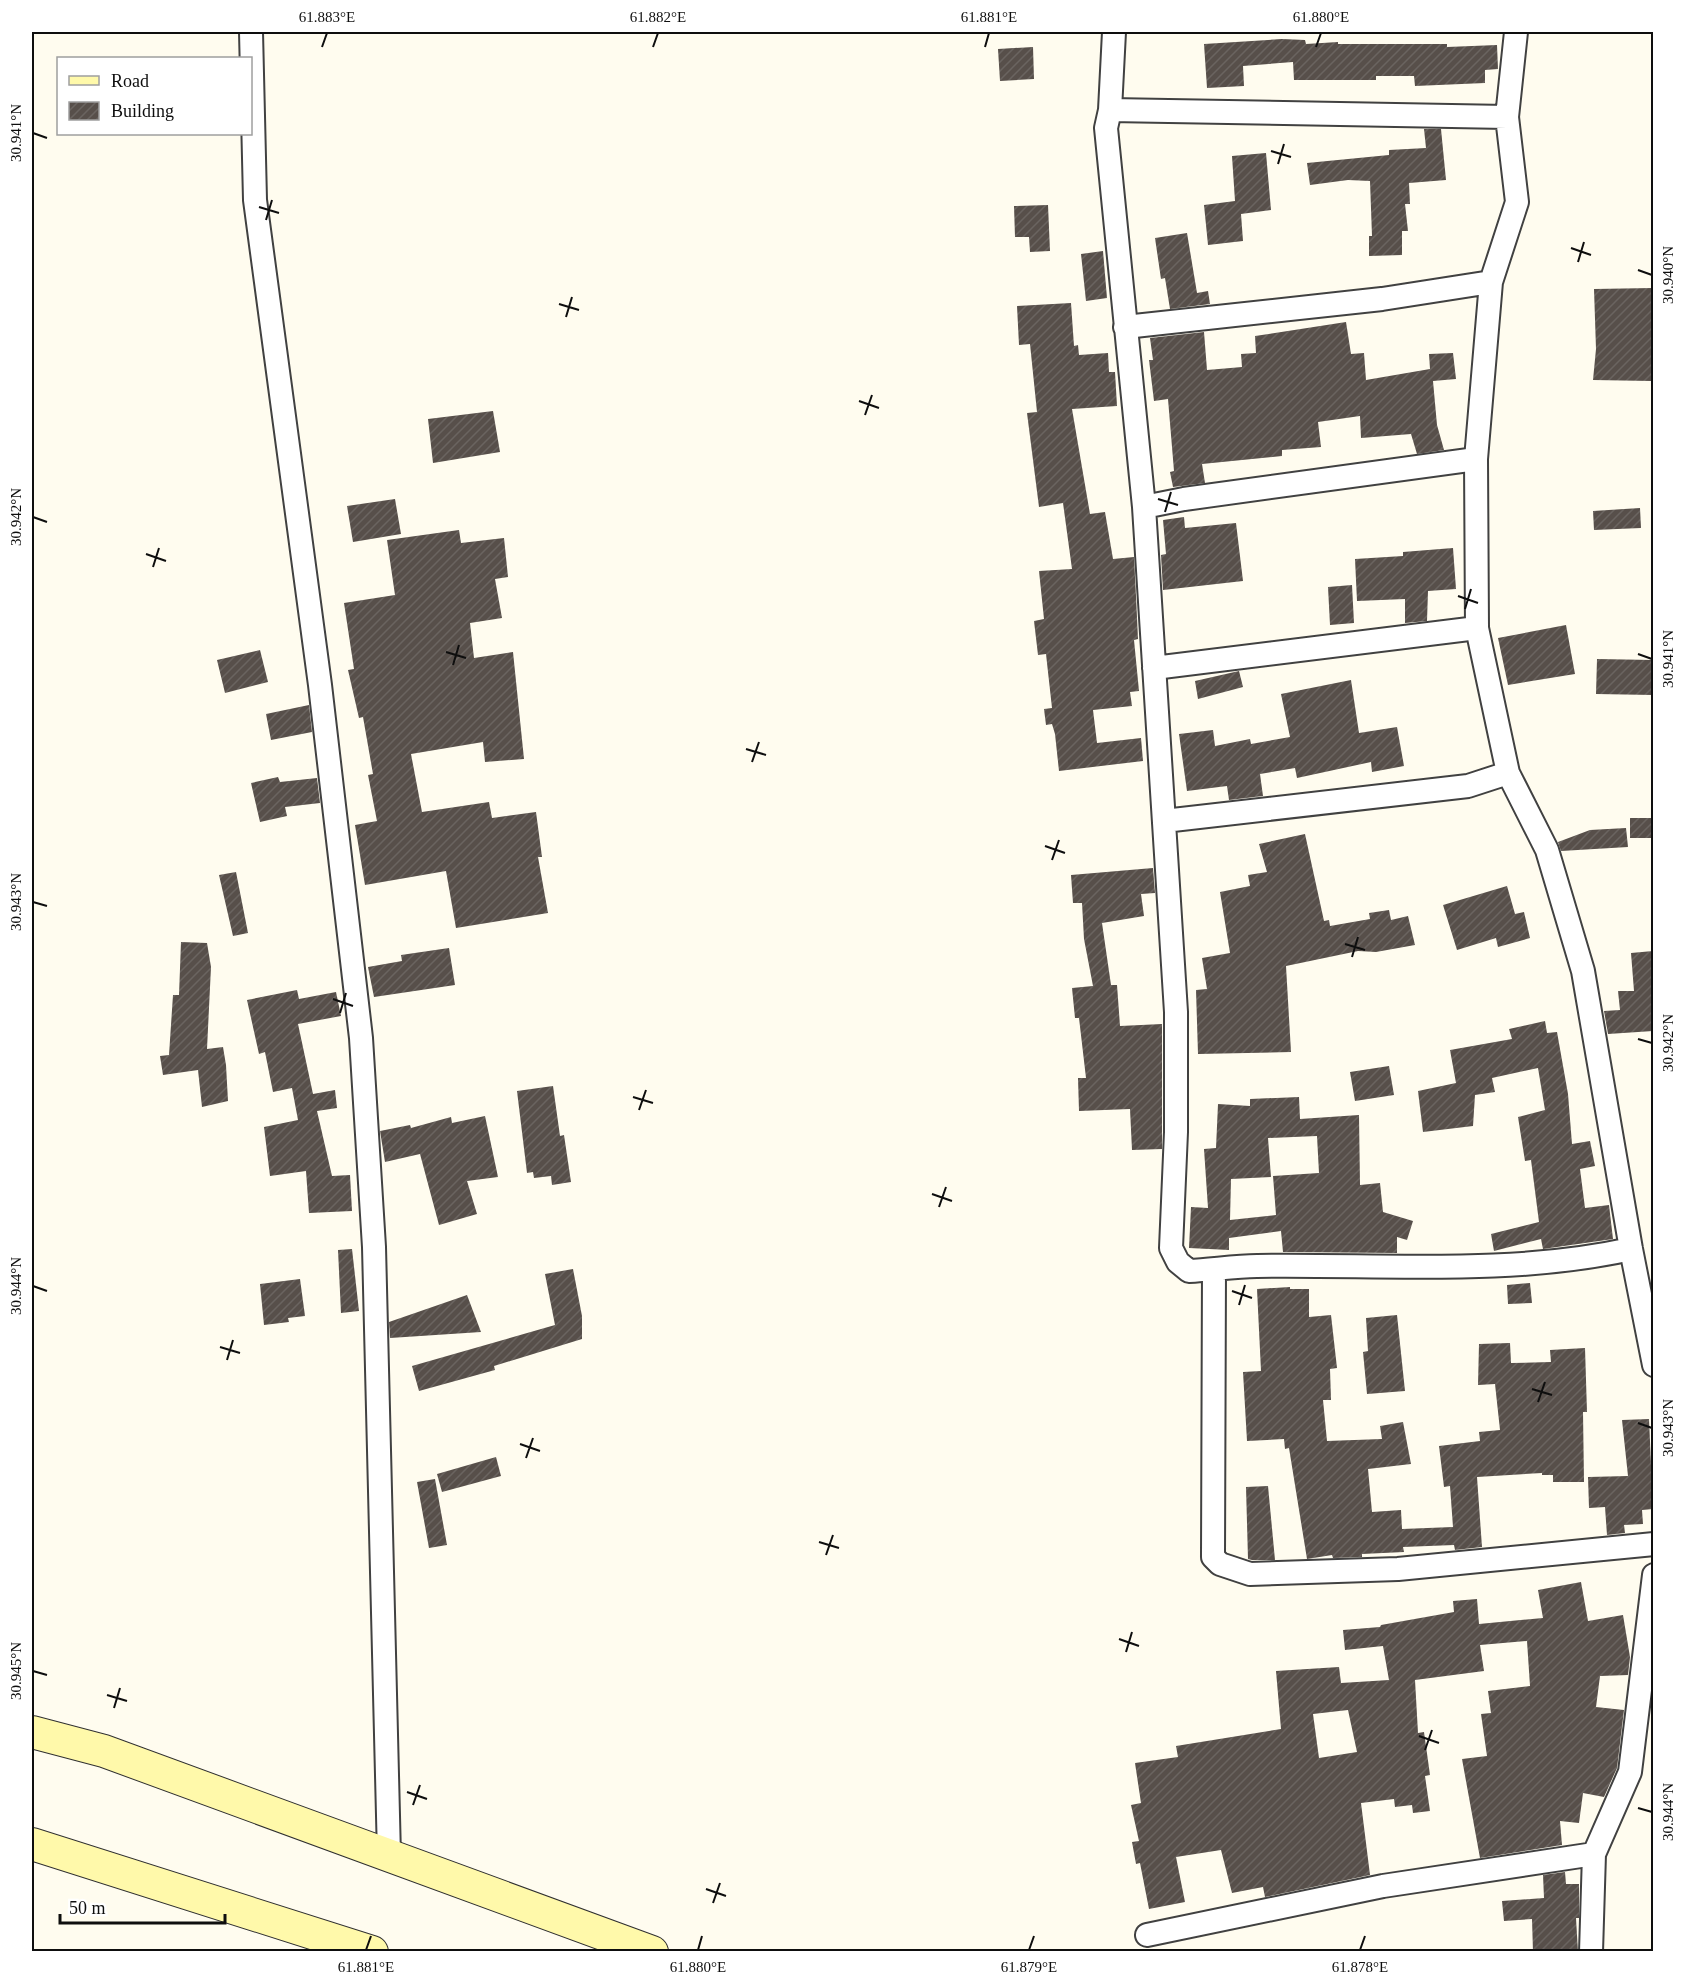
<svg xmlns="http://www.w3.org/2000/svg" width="1685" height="1983" font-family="'Times New Roman',serif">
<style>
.building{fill:url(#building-hatch);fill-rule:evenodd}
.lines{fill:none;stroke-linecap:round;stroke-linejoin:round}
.street-casing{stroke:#414141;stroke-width:26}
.secondary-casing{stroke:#303030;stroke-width:34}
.street{stroke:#fff;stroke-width:22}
.secondary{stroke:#fff9aa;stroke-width:32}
.ticks{fill:none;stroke:#0e0e0e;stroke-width:2}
.neatline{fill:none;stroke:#0e0e0e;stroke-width:2}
.ticks-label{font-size:15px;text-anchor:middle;fill:#0e0e0e}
</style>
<defs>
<pattern id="building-hatch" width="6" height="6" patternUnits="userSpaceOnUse" patternTransform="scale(1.5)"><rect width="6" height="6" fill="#574f4a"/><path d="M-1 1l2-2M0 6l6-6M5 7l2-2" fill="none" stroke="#6a6460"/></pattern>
</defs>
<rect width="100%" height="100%" fill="#fffcef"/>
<path class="building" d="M1282 39 1305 40 1306 44 1338 42V44H1447V47L1497 45 1498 69 1485 70V83L1415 86 1414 76H1376V80H1294L1293 62 1243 66 1244 86 1207 88 1204 44Z
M1033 47 1034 79 1000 81 998 49Z
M1424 129H1441L1446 180 1409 183 1410 204H1405L1408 231H1402V255L1369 256V236H1372L1370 181 1348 180 1310 185 1307 163 1389 155V150L1426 148Z
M1266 153 1271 210 1241 214 1243 241 1208 245 1204 205 1235 201 1232 156Z
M1048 205 1050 251 1030 252 1029 237H1015L1014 206Z
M1187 233 1197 293 1208 291 1210 304 1170 309 1165 278 1161 279 1155 238Z
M1103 251 1107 298 1086 301 1081 254Z
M1652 288 1651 381 1593 380 1596 349 1594 289Z
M1071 303 1074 346 1078 345 1079 355 1108 353 1109 372H1115L1117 406 1072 409 1090 514 1105 512 1113 559 1134 557 1136 596 1138 639 1134 640 1139 691 1130 692 1132 706 1093 710 1097 743 1141 738 1143 761 1059 771 1055 734 1052 724 1046 725 1044 709 1052 708 1046 654 1038 655 1034 621 1044 619 1039 571 1072 569 1063 503 1039 507 1027 413 1037 412 1030 344 1019 345 1017 306Z
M1346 322 1351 354 1364 353 1366 380 1430 369 1429 354 1453 353 1456 379 1433 381 1437 425 1444 450 1417 454 1411 434 1361 438 1360 416 1318 422 1321 447 1282 450V456L1202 464 1205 483 1173 487 1170 472 1174 471 1168 399 1154 401 1149 360H1153L1150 338 1204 332 1207 370 1242 367 1241 354 1256 353 1255 336Z
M493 411 500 452 433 463 428 419Z
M395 499 401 534 353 542 347 506Z
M1640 508 1641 528 1594 530 1593 511Z
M1184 517 1185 528 1236 523 1243 581 1163 590 1161 555 1166 554 1163 520Z
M459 530 461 543 504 538 508 577 495 579 502 618 470 623 474 658 513 652 524 759 485 762 483 742 411 754 422 812 489 802 492 818 536 812 542 857H538L548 913 456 928 446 871 365 885 355 825 377 821 368 775 373 774 363 717 359 718 348 670 354 669 344 603 395 595 387 540Z
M1453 548 1456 589 1428 591 1427 621 1405 623V599L1357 601 1355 559 1403 556V552Z
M1352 585 1354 623 1330 625 1328 587Z
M1566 625 1575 674 1508 685 1498 638Z
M260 650 268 682 225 693 217 660Z
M1597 659 1653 660V695L1596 694Z
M1239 671 1243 687 1198 699 1195 681Z
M1351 680 1359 733 1397 727 1404 766 1372 772 1371 762 1297 778 1295 768 1260 774 1263 796 1229 800 1227 786 1187 791 1179 734 1213 730 1215 746 1250 739 1251 744 1290 737 1281 694Z
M309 705 312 732 271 740 266 714Z
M278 777 280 782 317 778 320 803 285 807 287 816 260 822 251 783Z
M1630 818H1653V838H1630Z
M1626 828 1628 847 1561 851 1558 842 1590 830Z
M1305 834 1324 921 1329 920 1330 926 1370 919 1369 913 1389 910 1391 920 1408 916 1415 945 1376 952 1358 951 1286 966 1291 1052 1198 1054 1196 990 1207 989 1202 958 1230 953 1220 892 1250 886 1248 875 1267 872 1259 844Z
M1153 868 1155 893 1141 894 1144 916 1102 923 1111 985H1117L1120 1026 1162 1024V1149L1132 1150 1130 1109 1079 1111 1078 1078H1086L1079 1018H1075L1072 988 1093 986 1084 939 1082 903H1073L1071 875Z
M236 872 248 933 233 936 219 875Z
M1507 886 1515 914 1524 912 1530 938 1498 947 1496 938 1457 950 1443 905Z
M181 942 207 943 211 967 207 1049 223 1047 226 1065 228 1101 202 1107 198 1070 163 1075 160 1056 169 1055 173 995H179Z
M449 948 455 985 374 997 368 967 402 961 401 955Z
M1653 951V1031L1608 1034 1604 1011 1620 1010 1618 991H1634L1631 953Z
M297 990 299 999 336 992 341 1016 298 1024 313 1094 335 1090 337 1108 317 1111 332 1176 350 1175 352 1211 309 1213 306 1171 270 1176 264 1127 298 1120 292 1088 273 1092 265 1052 259 1054 247 1000Z
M1545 1021 1547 1033 1557 1032 1568 1094 1572 1144 1590 1141 1595 1166 1580 1169 1585 1208 1609 1205 1613 1239 1543 1249 1541 1239 1494 1251 1491 1234 1539 1222 1531 1160 1525 1161 1518 1117 1545 1110 1538 1068 1492 1078 1495 1092 1475 1095 1473 1126 1423 1132 1418 1091 1456 1083 1450 1050 1512 1039 1509 1029Z
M1389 1066 1394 1095 1355 1101 1350 1072Z
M553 1086 560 1136 564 1135 571 1182 552 1185 551 1176 534 1178 533 1172 527 1173 517 1091Z
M1299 1097 1300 1119 1359 1115 1360 1185 1380 1183 1383 1212 1413 1221 1407 1240 1397 1237V1253L1283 1252 1281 1231 1229 1238V1250L1189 1248 1191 1207 1208 1208 1204 1149 1216 1148 1218 1104 1250 1106V1099ZM1317 1136 1319 1173 1273 1176 1276 1215 1230 1220 1231 1179 1271 1177 1268 1138Z
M485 1116 498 1177 467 1181 477 1214 439 1225 420 1154 385 1162 380 1131 410 1125 411 1128 451 1117 452 1123Z
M352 1249 359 1311 341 1313 338 1250Z
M573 1269 582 1316V1339L494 1366 495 1370 419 1391 412 1366 555 1325 545 1274Z
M300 1279 305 1316 288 1318 289 1322 264 1325 260 1284Z
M1530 1283 1532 1303 1508 1304 1507 1285Z
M1290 1287V1289H1309V1317L1331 1315 1337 1368 1330 1369 1331 1400H1323L1327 1441 1382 1439 1380 1426 1403 1422 1411 1464 1368 1469 1372 1512 1401 1510 1402 1529 1453 1527 1450 1486 1444 1487 1439 1446 1480 1441 1479 1432 1500 1430 1495 1384 1478 1385 1479 1344 1510 1343 1511 1363 1551 1362 1550 1350 1585 1348 1587 1412H1583L1584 1482H1553V1475H1542V1473L1477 1477 1482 1547 1455 1550 1454 1545 1403 1547 1404 1552 1362 1554V1557L1333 1558 1332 1555 1307 1559 1289 1448 1285 1449 1284 1439 1247 1441 1243 1372 1261 1371 1257 1289Z
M467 1295 481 1332 390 1338 389 1322Z
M1397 1315 1405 1391 1367 1394 1363 1352 1368 1351 1366 1318Z
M1649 1419 1653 1509 1642 1510 1643 1524 1624 1525 1625 1533 1607 1535 1605 1507 1589 1508 1588 1477 1628 1476 1622 1420Z
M496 1457 501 1476 442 1492 437 1474Z
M435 1479 447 1545 429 1548 417 1482Z
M1268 1486 1275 1560H1252L1248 1559 1246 1487Z
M1581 1582 1588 1621 1623 1615 1630 1657 1628 1675 1600 1676 1596 1707 1624 1710 1617 1768 1604 1797 1583 1793 1579 1823 1560 1821 1562 1845 1480 1858 1462 1759 1487 1756 1481 1714 1491 1713 1488 1691 1530 1686 1527 1641 1480 1645 1484 1671 1415 1680 1418 1733 1424 1732 1430 1775 1425 1776 1430 1811 1413 1813 1412 1805 1395 1807 1394 1799 1361 1803 1370 1875 1265 1897 1263 1887 1232 1893 1221 1850 1176 1857 1185 1902 1149 1909 1140 1863 1136 1864 1132 1842 1139 1841 1131 1805 1141 1803 1135 1763 1178 1757 1176 1746 1281 1729 1276 1671 1339 1667 1341 1683 1389 1680 1383 1646 1345 1650 1343 1630 1380 1627 1381 1625 1454 1612 1453 1601 1477 1599 1479 1624 1543 1618 1538 1590ZM1348 1710 1357 1752 1319 1758 1313 1714Z
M1565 1872 1566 1884H1579V1918H1576L1578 1952H1533L1532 1919 1504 1921 1502 1901 1544 1898 1543 1875Z"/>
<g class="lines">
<g class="street-casing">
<path id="street" d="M251 32 255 200 320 685 361 1038 374 1247 389 1856
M1114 32 1110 110 1106 128 1144 507 1176 1012V1132L1171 1248 1178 1262 1189 1271C1212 1270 1234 1266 1257 1266 1381 1264 1508 1276 1631 1249
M1516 32 1507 117 1517 202 1491 282 1476 459 1477 628 1508 773 1547 850 1583 971 1631 1249 1654 1365
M1110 110 1507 117
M1125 327 1382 299 1491 282
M1144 507 1184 499 1476 459
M1154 668 1477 628
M1164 821 1468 786 1508 773
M1214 1270 1213 1557 1220 1564 1250 1574 1398 1569 1654 1544
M1147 1935 1383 1886 1594 1854
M1591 1952 1594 1854 1630 1772 1654 1575"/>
</g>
<g class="secondary-casing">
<path id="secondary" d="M32 1732 104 1751 652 1952
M32 1844 372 1952"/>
</g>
<use href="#street" class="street"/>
<use href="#secondary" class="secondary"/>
</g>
<path class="ticks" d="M322 47 327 33M653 47 658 33M985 47 989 33M1316 47 1321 33M33 133 47 138M1271 151 1291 157M1278 164 1284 144M259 207 279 213M266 220 272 200M1571 248 1591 255M1578 262 1584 242M1638 270 1652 275M559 304 579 310M566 317 572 297M859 401 879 408M865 415 872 395M1158 499 1178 505M1165 512 1171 492M33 517 47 522M146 554 166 561M153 567 159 548M1458 596 1478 603M1465 609 1471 589M446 652 466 658M1638 654 1652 659M453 665 459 645M746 749 766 755M752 762 759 742M1045 846 1065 853M1052 860 1059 840M33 902 47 906M1345 944 1365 950M1352 957 1358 937M333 999 353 1006M340 1013 346 993M1638 1039 1652 1043M633 1097 653 1103M639 1110 646 1090M932 1194 952 1201M939 1207 946 1187M33 1286 47 1291M1232 1291 1252 1298M1239 1305 1245 1285M220 1347 240 1353M227 1360 233 1340M1532 1389 1552 1395M1538 1402 1545 1382M1638 1423 1652 1428M520 1444 540 1451M526 1458 533 1438M819 1542 839 1548M826 1555 833 1535M1119 1639 1139 1646M1126 1652 1132 1632M33 1671 47 1675M107 1695 127 1701M114 1708 120 1688M1419 1736 1439 1743M1425 1750 1432 1730M407 1792 427 1799M413 1805 420 1785M1638 1808 1652 1812M706 1889 726 1896M713 1903 720 1883M366 1950 371 1936M698 1950 702 1936M1029 1950 1034 1936M1360 1950 1365 1936"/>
<rect width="1685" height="1983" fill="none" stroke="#ffffff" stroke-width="66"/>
<rect x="57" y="57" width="195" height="78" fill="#ffffff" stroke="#9f9f9f" stroke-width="1.5"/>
<rect x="69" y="76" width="30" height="9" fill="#fff9aa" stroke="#9f9f9f" stroke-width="1.5"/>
<text x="111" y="87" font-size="18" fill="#0e0e0e">Road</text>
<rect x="69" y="102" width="30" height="18" fill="url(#building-hatch)" stroke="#9f9f9f" stroke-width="1.5"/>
<text x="111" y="117" font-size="18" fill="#0e0e0e">Building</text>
<path d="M60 1914v9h165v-9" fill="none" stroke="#0e0e0e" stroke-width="3"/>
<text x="69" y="1914" font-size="18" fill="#0e0e0e" stroke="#ffffff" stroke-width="4.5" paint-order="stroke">50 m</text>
<rect x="33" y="33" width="1619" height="1917" class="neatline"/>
<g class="ticks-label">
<text x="327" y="22">61.883°E</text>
<text x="658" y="22">61.882°E</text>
<text x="989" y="22">61.881°E</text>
<text x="1321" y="22">61.880°E</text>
<text transform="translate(16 133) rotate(-90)" y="5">30.941°N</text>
<text transform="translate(1668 275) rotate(-90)" y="5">30.940°N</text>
<text transform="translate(16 517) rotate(-90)" y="5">30.942°N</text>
<text transform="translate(1668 659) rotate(-90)" y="5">30.941°N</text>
<text transform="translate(16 902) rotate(-90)" y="5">30.943°N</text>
<text transform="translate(1668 1043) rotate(-90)" y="5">30.942°N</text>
<text transform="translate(16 1286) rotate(-90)" y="5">30.944°N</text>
<text transform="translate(1668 1428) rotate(-90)" y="5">30.943°N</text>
<text transform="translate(16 1671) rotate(-90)" y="5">30.945°N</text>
<text transform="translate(1668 1812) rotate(-90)" y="5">30.944°N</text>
<text x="366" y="1972">61.881°E</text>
<text x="698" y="1972">61.880°E</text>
<text x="1029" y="1972">61.879°E</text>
<text x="1360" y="1972">61.878°E</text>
</g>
</svg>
